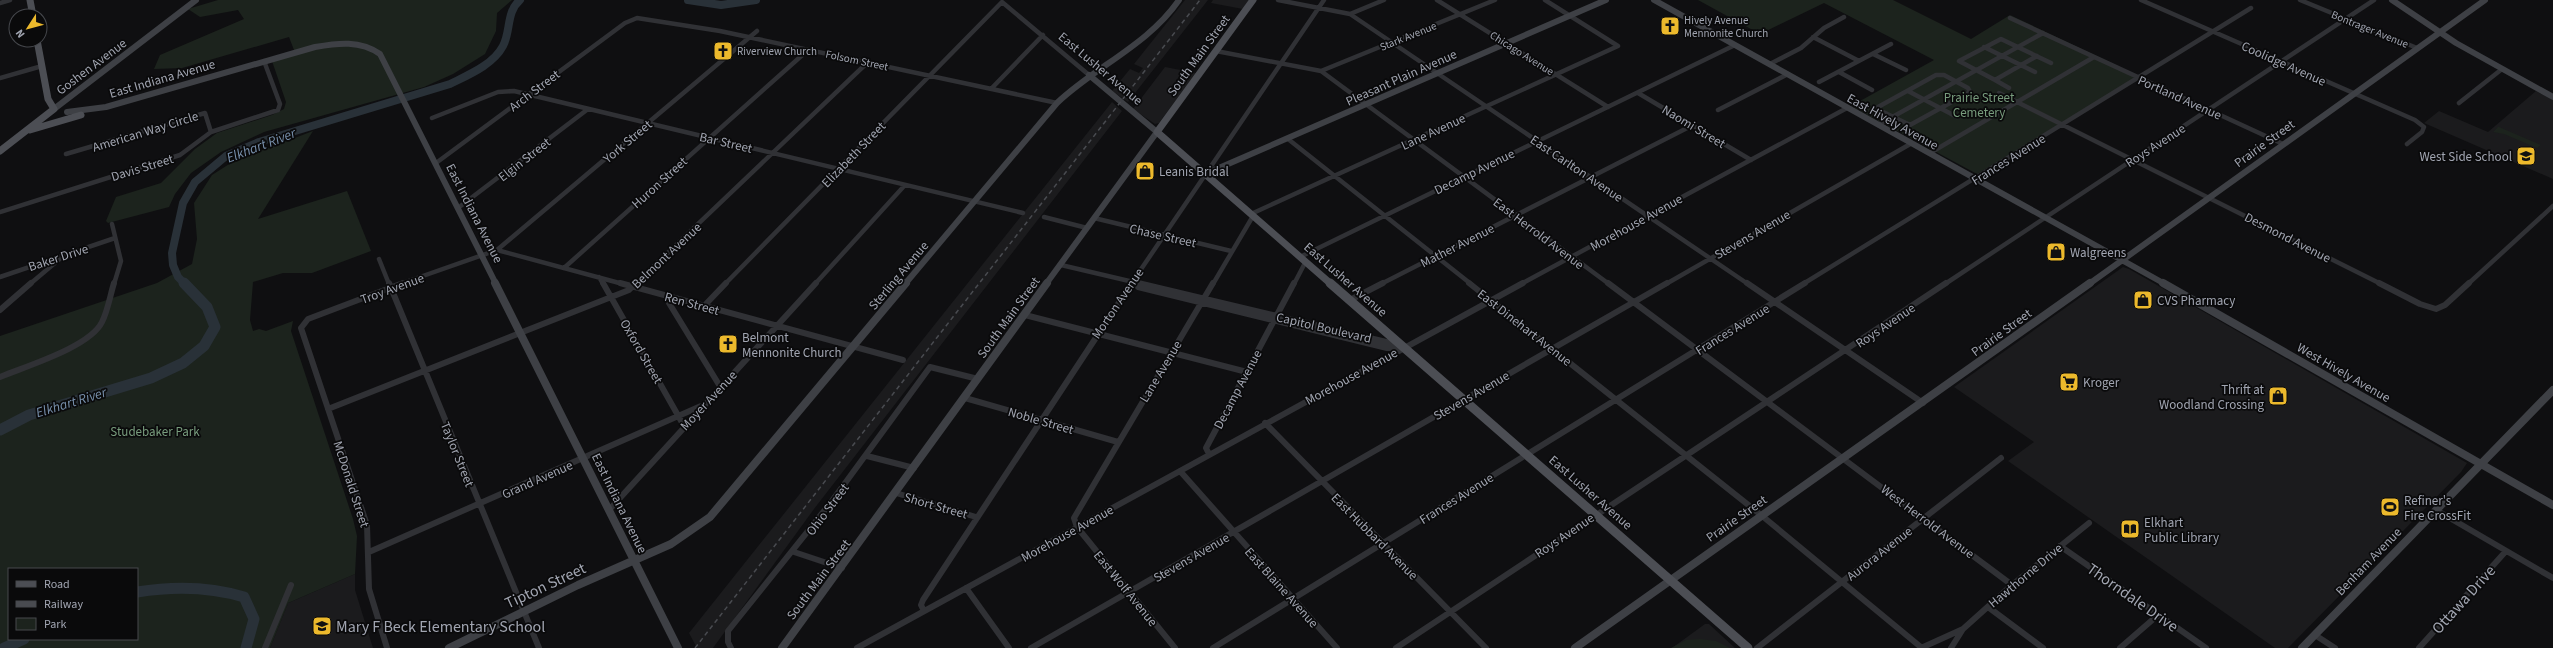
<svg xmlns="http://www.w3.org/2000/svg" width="2553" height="648" font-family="'Source Sans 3',sans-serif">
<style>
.built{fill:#1b1b1d}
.green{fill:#1c231d;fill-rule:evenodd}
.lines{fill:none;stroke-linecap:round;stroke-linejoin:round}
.river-far1{stroke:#293138;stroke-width:8}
.river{stroke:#293138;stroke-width:11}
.street-far1{stroke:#303135;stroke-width:4.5}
.street{stroke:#303135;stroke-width:6}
.secondary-far1{stroke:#3e4045;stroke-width:6}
.secondary{stroke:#3e4045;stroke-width:8}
.primary-far1{stroke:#4c4e54;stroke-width:7}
.primary{stroke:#4c4e54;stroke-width:9}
.rail{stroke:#494b50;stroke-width:1.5;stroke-dasharray:4.5 3.5;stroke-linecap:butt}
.labels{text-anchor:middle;stroke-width:3.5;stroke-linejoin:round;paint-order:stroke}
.far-poi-label{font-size:11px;fill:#a1a5b1;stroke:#0a0a0b;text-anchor:start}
.far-street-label{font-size:11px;fill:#a1a5b1;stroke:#0a0a0b}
.street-label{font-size:13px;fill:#a1a5b1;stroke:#0a0a0b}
.park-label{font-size:13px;fill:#789c7d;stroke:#0a0a0b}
.poi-label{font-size:13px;fill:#a1a5b1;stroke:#0a0a0b;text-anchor:start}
.water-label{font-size:14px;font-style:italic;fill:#7890ac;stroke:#0a0a0b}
.near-street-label{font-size:16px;fill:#a1a5b1;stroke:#0a0a0b}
.near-poi-label{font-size:16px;fill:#a1a5b1;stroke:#0a0a0b;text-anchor:start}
</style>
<rect width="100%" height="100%" fill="#0f0f11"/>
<path class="built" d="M1185 0H1208L1128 102 1112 91 1130 69 1139 73 1143 68 1134 64Z
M1213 0H1250L1243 9 1211 3Z
M1165 67 1196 73 1159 123 1155 124 1133 109Z
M2536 91 2553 100V179L2424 123 2439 111 2488 132Z
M1112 102 1122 111 814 509 713 648H697L689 633Z
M2123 267 2129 269 2467 463 2461 472 2288 648H2275L2008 461 2034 442 1954 387Z
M355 574V590L373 648H270L288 603Z
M1705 624H1709L1735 648H1672Z"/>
<path class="green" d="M218 0H512L497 13 496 31 485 54 453 74 424 87 264 132 221 152 191 173 175 194 169 207 108 223 106 221 116 197 161 183 195 149 217 133 272 115 284 109 286 102 272 61 294 50 289 37 182 68 154 69 160 55 244 19 238 10 200 17 188 9Z
M1698 0H1893L1971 39 2010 15 2139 76 1977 174 1851 106 1934 60 1824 3 1760 34Z
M2498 127H2499L2541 145 2537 148 2504 134 2493 132Z
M313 131 258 219 347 191 371 251 312 273H283L253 282 250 320 253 331 259 329 266 331 293 321 291 331 353 519 357 536 355 574 288 603 270 648H0V336L157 283 192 264 197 239 194 203 212 175 234 161ZM9 569H137V639H9Z
M1700 639 1716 641 1730 648H1671L1686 640Z"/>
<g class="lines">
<path class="river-far1" d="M688 0 721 5 756 0
M185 284 178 277 173 265 172 253 183 203 195 182 226 156 259 142 450 84C468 75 493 65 503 46 511 31 506 12 520 0"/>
<path class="river" d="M0 430 29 415 151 378 183 363 204 346 215 327 207 307 184 283
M137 592C174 586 208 586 244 597L254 619 246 648
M4 648 24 639"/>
<path class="street-far1" d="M1278 0 1350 14 1748 284
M1437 0 1608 107
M2141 0 2415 120 2424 127 2422 132 2407 144
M2300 0 2417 48
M0 3 10 0
M1350 14 1384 0
M2010 18 2283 144
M1813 37 1859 61
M1984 47 2035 72
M1216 51 1321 71 1609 284
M1873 54 1906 70
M2037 56 1995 80 1959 61 2001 39 2051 63
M1770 64 1801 48 1824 28 1844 17
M1321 71 1495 0
M1839 72 1872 90
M1936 75H1944L1968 88 1970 92 1910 125 1879 110 1878 107Z
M0 78 42 66
M1995 80 2009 88
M1819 82 1891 44
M991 89 1043 35
M1908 91 1957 117
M1638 93 1751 160
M1999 93 2381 284
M2459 103 2502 69
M1718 110 1788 74
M432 118 498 92 514 91 1023 213
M1878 125 2043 33
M1288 139 1471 284
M1930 153 2094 57
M66 154 205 113 211 132
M436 163 625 23 637 18 720 31 1057 103
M458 208 588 109
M0 212 180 155 211 132 278 110 280 104 264 61
M1251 214 1618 46 1545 0
M1044 217 1087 228
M1094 218 1231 251
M112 224 121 261 114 284
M497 250 757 31
M1300 257 1735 45
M379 259 389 284
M1061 265 1142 284
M564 268 808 50
M0 277 115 238
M599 277 603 284
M1132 282 1135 284
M30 284 62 257
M400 284 497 250 623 284
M635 284 868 62
M725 284 1002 2 1089 75
M815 284 905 185
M1131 284 1324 0
M1213 284 1253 216
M1294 284 1306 261
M1381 284 1693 125
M1521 284 1847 108
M1666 284 1912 143
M1803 284 2251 8
M1945 284 2374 0
M2468 284 2553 206"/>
<path class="street" d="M389 283 539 648
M603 283 684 426
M620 283 903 360
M1134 283 1138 287 1387 348H1400
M1138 283 1399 345
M1469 283 1761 515 1922 648
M1608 283 2012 585
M1747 283 1923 403
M2379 283 2420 304 2436 309 2445 305 2469 283
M668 297 669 303 721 388
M1350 300 1383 283
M704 306 726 283
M0 310 31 283
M1025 315 1247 372
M0 377C26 366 90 347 102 322 108 310 110 296 114 283
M965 398 1118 442
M328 409 629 290 636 283
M1265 423 1486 648
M1209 454 1206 448 1294 283
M867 456 914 468
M1180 471 1337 648
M896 493 976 517
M609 510 816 283
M2436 510 2553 578
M2060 546 2206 648
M369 552 701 406
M794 552 842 568
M966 588 1009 648
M1988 607 2043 648
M924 611 921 605 923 600 1132 283
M1963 629 2012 585 2089 523
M2315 635 2335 648
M265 648 291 585
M387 648 369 589 367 525 301 328 308 319 403 283
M731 648 728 642V631L832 501 930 367 978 379
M857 648 1523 283
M1031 648 1667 283
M1175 648 1077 527 1074 518 1213 283
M1213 648 1805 283
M1396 648 1946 283
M1757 648 2001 458
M1921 648 1963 629 1951 648
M2120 648 2158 615
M2419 648 2506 551"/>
<path class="secondary-far1" d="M1654 0 2165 284
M2392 0 2456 43 2553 97
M54 109 196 0
M67 112 106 107 315 47C338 43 360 40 380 54L496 284
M1205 174 1606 0
M905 284 1057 103C1096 66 1148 45 1179 0
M1046 284 1157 132 1089 75
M2089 284 2485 0"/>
<path class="secondary" d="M495 283 678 648
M2163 283 2553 505
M449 648 578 585 671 544 710 517 906 283
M782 648 1047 283
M1575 648 2090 283
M2302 648 2553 390"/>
<path class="primary-far1" d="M30 0 33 16
M1253 0 1157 132 1331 284
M30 130 81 115
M0 151 54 109 48 99 37 40"/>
<path class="primary" d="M1330 283 1748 648"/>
<path class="rail" d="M695 648 1200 0"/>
</g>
<defs>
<g id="church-square" transform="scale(1)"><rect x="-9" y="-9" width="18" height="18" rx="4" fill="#ecb92c" stroke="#0a0a0b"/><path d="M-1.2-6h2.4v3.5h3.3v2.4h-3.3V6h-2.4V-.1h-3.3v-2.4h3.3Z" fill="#111"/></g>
<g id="school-square" transform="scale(1)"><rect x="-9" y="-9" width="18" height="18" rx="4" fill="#ecb92c" stroke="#0a0a0b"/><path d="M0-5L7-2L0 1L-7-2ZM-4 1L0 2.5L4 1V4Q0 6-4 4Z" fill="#111"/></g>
<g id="shop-square" transform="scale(1)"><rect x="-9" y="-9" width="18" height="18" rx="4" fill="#ecb92c" stroke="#0a0a0b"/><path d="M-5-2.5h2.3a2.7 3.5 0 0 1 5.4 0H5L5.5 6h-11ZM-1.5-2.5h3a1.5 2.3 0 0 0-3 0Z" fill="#111"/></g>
<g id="supermarket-square" transform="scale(1)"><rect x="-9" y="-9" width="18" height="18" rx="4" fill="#ecb92c" stroke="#0a0a0b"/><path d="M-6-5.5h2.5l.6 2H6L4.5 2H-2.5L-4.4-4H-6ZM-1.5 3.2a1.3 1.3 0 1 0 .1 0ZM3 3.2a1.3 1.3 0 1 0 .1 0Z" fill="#111"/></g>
<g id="stadium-square" transform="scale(1)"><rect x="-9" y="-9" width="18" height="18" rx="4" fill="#ecb92c" stroke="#0a0a0b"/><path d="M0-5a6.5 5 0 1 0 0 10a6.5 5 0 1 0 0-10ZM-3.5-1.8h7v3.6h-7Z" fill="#111"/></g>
<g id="library-square" transform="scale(1)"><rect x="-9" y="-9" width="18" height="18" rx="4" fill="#ecb92c" stroke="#0a0a0b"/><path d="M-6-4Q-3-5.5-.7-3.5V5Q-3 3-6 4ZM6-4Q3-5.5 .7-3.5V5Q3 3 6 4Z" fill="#111"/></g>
</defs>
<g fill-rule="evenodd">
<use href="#church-square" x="1670" y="26"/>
<use href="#church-square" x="723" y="51"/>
<use href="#school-square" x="2526" y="156"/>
<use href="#shop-square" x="1145" y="171"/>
<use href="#shop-square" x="2056" y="252"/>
<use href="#shop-square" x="2143" y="300"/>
<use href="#church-square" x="728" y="344"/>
<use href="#supermarket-square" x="2069" y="382"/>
<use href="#shop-square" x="2278" y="396"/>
<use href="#stadium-square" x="2390" y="507"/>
<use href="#library-square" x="2130" y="529"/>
<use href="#school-square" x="322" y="626"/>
</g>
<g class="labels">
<g class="far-poi-label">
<text x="1684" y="24">Hively Avenue<tspan x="1684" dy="13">Mennonite Church</tspan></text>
<text x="737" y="55">Riverview Church</text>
</g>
<g class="far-street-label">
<text transform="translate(2370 29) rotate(22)" y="4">Bontrager Avenue</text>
<text transform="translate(1408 36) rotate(-22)" y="4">Stark Avenue</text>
<text transform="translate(1522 53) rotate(32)" y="4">Chicago Avenue</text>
<text transform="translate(857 60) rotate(12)" y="4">Folsom Street</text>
</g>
<g class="street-label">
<text transform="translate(1198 55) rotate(-54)" y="5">South Main Street</text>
<text transform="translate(2284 63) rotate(24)" y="5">Coolidge Avenue</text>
<text transform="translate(91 66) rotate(-37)" y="5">Goshen Avenue</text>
<text transform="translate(1101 68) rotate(40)" y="5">East Lusher Avenue</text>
<text transform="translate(1401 77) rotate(-24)" y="5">Pleasant Plain Avenue</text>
<text transform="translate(162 78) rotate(-16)" y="5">East Indiana Avenue</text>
<text transform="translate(534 90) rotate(-37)" y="5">Arch Street</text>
<text transform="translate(2180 97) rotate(24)" y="5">Portland Avenue</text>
<text transform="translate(1893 121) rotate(29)" y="5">East Hively Avenue</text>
<text transform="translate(1694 126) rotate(31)" y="5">Naomi Street</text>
<text transform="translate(145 131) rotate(-17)" y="5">American Way Circle</text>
<text transform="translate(1433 131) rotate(-25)" y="5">Lane Avenue</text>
<text transform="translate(627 141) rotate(-40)" y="5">York Street</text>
<text transform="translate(726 142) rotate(13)" y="5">Bar Street</text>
<text transform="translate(2264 143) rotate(-36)" y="5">Prairie Street</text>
<text transform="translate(2155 145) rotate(-33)" y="5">Roys Avenue</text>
<text transform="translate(853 154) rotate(-46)" y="5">Elizabeth Street</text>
<text transform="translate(524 159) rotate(-38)" y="5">Elgin Street</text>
<text transform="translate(2008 159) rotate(-32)" y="5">Frances Avenue</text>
<text transform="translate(142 167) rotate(-17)" y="5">Davis Street</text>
<text transform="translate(1577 168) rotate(34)" y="5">East Carlton Avenue</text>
<text transform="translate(1474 171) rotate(-26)" y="5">Decamp Avenue</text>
<text transform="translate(659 182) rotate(-42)" y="5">Huron Street</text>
<text transform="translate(475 213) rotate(63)" y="5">East Indiana Avenue</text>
<text transform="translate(1636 222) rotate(-29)" y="5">Morehouse Avenue</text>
<text transform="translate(1539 233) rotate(37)" y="5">East Herrold Avenue</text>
<text transform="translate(1752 234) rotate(-30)" y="5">Stevens Avenue</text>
<text transform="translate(1163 235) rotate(13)" y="5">Chase Street</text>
<text transform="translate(2288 237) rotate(27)" y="5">Desmond Avenue</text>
<text transform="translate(1457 245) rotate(-27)" y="5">Mather Avenue</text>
<text transform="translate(666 255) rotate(-43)" y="5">Belmont Avenue</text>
<text transform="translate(58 257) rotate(-18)" y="5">Baker Drive</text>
<text transform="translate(898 275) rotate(-50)" y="5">Sterling Avenue</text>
<text transform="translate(1346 279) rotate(41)" y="5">East Lusher Avenue</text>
<text transform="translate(392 288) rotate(-20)" y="5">Troy Avenue</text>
<text transform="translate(692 303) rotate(15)" y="5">Ren Street</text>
<text transform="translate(1117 303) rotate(-56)" y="5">Morton Avenue</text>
<text transform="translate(1008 317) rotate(-54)" y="5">South Main Street</text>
<text transform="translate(1885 325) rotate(-34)" y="5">Roys Avenue</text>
<text transform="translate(1324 327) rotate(13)" y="5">Capitol Boulevard</text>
<text transform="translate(1525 327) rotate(38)" y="5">East Dinehart Avenue</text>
<text transform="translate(1732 329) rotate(-32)" y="5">Frances Avenue</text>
<text transform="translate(2001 332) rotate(-36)" y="5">Prairie Street</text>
<text transform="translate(642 351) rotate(60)" y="5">Oxford Street</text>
<text transform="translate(1160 371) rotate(-59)" y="5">Lane Avenue</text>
<text transform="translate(2344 372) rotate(30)" y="5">West Hively Avenue</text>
<text transform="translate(1351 376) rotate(-29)" y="5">Morehouse Avenue</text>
<text transform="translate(1237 389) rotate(-62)" y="5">Decamp Avenue</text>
<text transform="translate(1471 395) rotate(-30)" y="5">Stevens Avenue</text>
<text transform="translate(708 400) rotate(-47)" y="5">Moyer Avenue</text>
<text transform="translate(1041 420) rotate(16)" y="5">Noble Street</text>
<text transform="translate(458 454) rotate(68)" y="5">Taylor Street</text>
<text transform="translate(537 479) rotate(-24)" y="5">Grand Avenue</text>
<text transform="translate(352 484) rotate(72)" y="5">McDonald Street</text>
<text transform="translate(1591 492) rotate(41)" y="5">East Lusher Avenue</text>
<text transform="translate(1456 498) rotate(-32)" y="5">Frances Avenue</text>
<text transform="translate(620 503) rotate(64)" y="5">East Indiana Avenue</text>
<text transform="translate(936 505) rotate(16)" y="5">Short Street</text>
<text transform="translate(827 509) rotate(-53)" y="5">Ohio Street</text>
<text transform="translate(1736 518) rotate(-35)" y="5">Prairie Street</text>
<text transform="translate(1928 521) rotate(37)" y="5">West Herrold Avenue</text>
<text transform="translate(1067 533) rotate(-29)" y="5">Morehouse Avenue</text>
<text transform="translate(1564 535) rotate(-34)" y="5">Roys Avenue</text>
<text transform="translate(1375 536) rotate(45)" y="5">East Hubbard Avenue</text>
<text transform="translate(1879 553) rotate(-38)" y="5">Aurora Avenue</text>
<text transform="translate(1191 557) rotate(-30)" y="5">Stevens Avenue</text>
<text transform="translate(2368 561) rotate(-46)" y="5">Benham Avenue</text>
<text transform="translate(2025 575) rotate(-40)" y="5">Hawthorne Drive</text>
<text transform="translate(818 579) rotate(-53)" y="5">South Main Street</text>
<text transform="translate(1282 587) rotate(48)" y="5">East Blaine Avenue</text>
<text transform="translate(1126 588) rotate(51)" y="5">East Wolf Avenue</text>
</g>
<g class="park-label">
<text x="1979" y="102">Prairie Street<tspan x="1979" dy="15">Cemetery</tspan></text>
<text x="155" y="436">Studebaker Park</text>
</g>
<g class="poi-label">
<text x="2512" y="161" text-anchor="end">West Side School</text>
<text x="1159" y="176">Leanis Bridal</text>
<text x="2070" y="257">Walgreens</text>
<text x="2157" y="305">CVS Pharmacy</text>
<text x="742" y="342">Belmont<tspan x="742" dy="15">Mennonite Church</tspan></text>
<text x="2083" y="387">Kroger</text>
<text x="2264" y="394" text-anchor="end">Thrift at<tspan x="2264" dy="15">Woodland Crossing</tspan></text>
<text x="2404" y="505">Refiner's<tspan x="2404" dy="15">Fire CrossFit</tspan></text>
<text x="2144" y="527">Elkhart<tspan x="2144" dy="15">Public Library</tspan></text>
</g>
<g class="water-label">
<text transform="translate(261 145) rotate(-21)" y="5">Elkhart River</text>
<text transform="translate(71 402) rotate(-17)" y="5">Elkhart River</text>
</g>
<g class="near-street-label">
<text transform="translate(545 585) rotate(-25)" y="6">Tipton Street</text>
<text transform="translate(2133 597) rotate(35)" y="6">Thorndale Drive</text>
<text transform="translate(2463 599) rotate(-48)" y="6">Ottawa Drive</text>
</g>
<g class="near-poi-label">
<text x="336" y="632">Mary F Beck Elementary School</text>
</g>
</g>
<rect x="8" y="568" width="130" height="72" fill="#0a0a0b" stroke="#46484d"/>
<rect x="16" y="581" width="20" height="6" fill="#4c4e54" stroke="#46484d"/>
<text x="44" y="588" font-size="12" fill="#a1a5b1">Road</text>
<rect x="16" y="601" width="20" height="6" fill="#494b50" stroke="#46484d"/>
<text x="44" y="608" font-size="12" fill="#a1a5b1">Railway</text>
<rect x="16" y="618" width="20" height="12" fill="#1c231d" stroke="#46484d"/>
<text x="44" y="628" font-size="12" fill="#a1a5b1">Park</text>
<g transform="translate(28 28) rotate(234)"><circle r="19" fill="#0a0a0b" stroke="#46484d"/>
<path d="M0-3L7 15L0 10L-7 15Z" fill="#ecb92c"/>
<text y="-6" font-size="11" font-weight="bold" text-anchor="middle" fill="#a1a5b1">N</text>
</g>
</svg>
